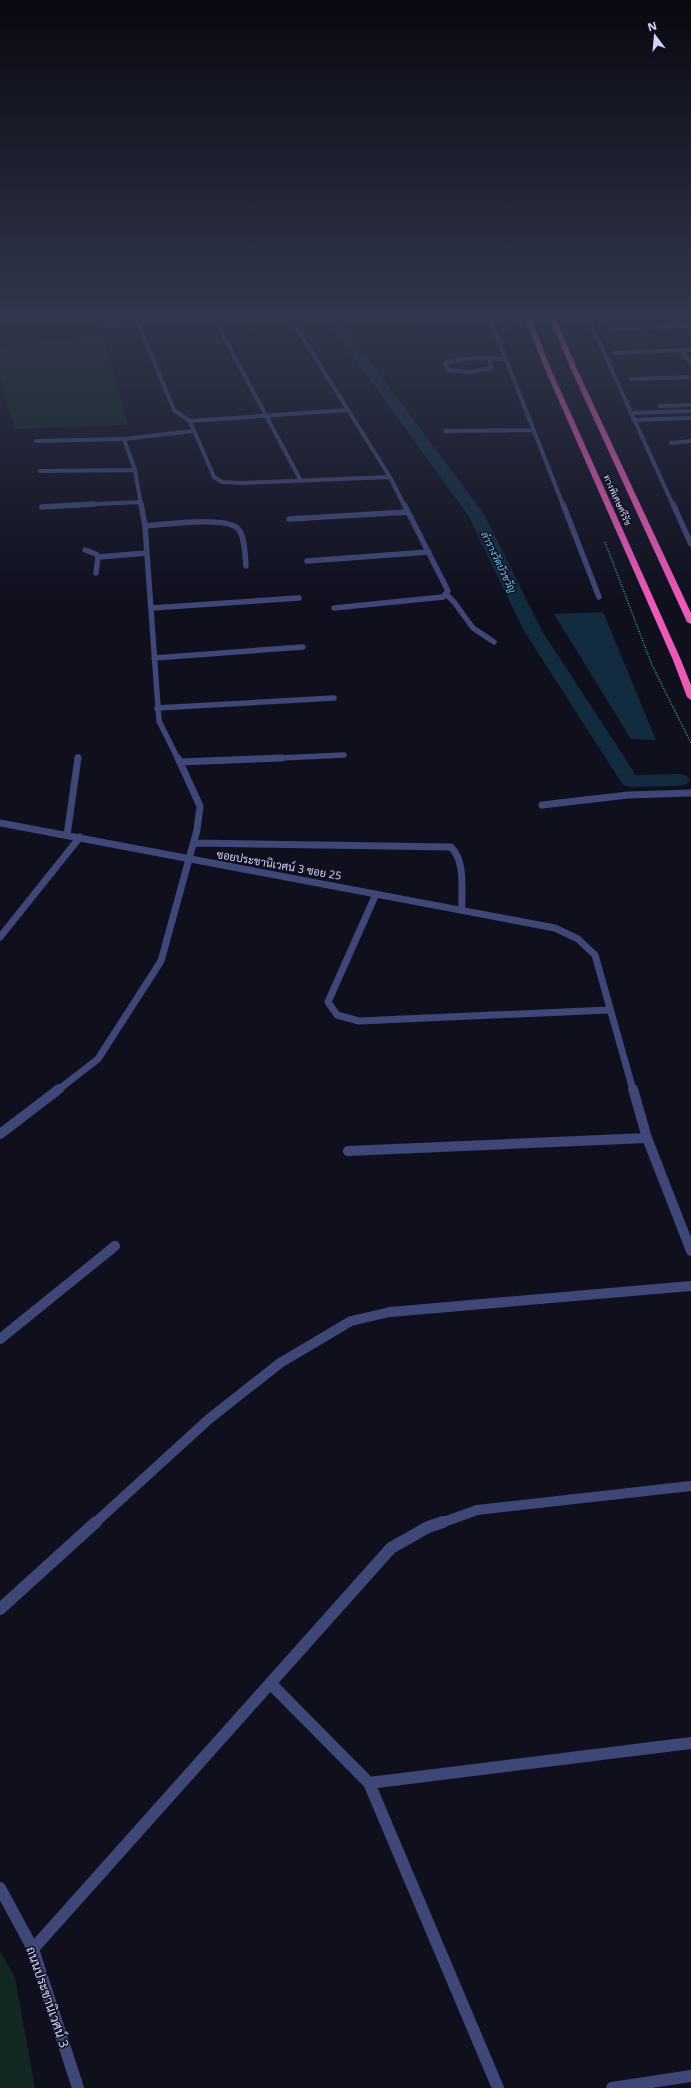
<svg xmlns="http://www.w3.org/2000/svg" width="691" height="2088" font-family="'Noto Sans',Sarabun,sans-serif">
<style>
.green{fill:#132823}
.water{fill:#122b3f}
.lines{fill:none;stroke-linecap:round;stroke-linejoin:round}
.canal{fill:#122b3f;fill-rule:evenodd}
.path{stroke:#3ba48d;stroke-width:1.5;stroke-dasharray:1 1.5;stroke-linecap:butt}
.service{stroke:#3f4678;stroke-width:4}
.minor-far4{stroke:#3f4678;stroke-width:4}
.minor-far3{stroke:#3f4678;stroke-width:5.5}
.minor-far2{stroke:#3f4678;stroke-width:7}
.minor-far1{stroke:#3f4678;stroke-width:10}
.minor{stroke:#3f4678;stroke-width:12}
.tertiary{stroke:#3f4678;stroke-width:12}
.motorway{fill:#ec5ab8;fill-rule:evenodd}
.labels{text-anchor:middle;stroke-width:3;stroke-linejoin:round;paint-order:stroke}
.far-street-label{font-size:9px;fill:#d2d3fa;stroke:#0f0f1e}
.far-water-label{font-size:10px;font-style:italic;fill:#6bc7ee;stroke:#0f0f1e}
.street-label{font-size:11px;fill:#d2d3fa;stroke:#0f0f1e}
.near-street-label{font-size:13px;fill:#d2d3fa;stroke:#0f0f1e}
</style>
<rect width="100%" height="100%" fill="#0f0f1e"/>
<path class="green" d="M103 334 128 425 15 429 0 379V346Z
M0 1951 15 1978 35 2088H0Z"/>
<path class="water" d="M603 612 656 740 631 739 554 614Z"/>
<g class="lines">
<path class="canal" d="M320 311H332L484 514 542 631 636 775 680 774 687 776 690 780 687 784 680 786 630 787 623 785 524 631 468 515Z"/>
<path class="path" d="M605 542 652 665 691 743"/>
<path class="service" d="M489 359 491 368 470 372 448 370 445 364C463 355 487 359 506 359"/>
<path class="minor-far4" d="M133 311 174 410 190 421 214 477 222 482 241 483 390 477
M210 311 301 481
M286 311 390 477 404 505
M420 311 406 313 409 320 490 319
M487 311 563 505
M585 311 673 505
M668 311 681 326
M103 325 288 314
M613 329 691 325
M681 351 691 363
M614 353 691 350
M631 379 691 377
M660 406 691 405
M630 413 691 411
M633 420 691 418
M190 421 348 410
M445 431 534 430
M36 441 124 439
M671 443 691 441
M40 471 135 470
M74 505 141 502
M141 505 135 470 124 439 193 431"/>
<path class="minor-far3" d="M141 504 145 526 159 721 178 759
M563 504 599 597
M673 504 691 544
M42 507 94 504
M289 519 408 512
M145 526C162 525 229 515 239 530 245 538 245 556 246 566
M85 550 96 554 98 557 96 573
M98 557 147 553
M307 561 429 552
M446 594 454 602 473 628 494 642
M151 608 299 598
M334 608 443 597 448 591 404 504
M154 658 303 647
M157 708 334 698
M78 759V757
M258 759 344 755"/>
<path class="minor-far2" d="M180 762 282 758
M542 805 628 795 691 793
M0 823 555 928 578 939 595 955 633 1090
M67 835 78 758
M194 843 451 847C466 862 461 890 462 910
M376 894 328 1002 337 1015 359 1021 609 1010
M0 937 80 837
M58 1090 98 1059 161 961 197 830 200 806 178 758"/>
<path class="minor-far1" d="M633 1089 647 1138 691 1251
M0 1134 59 1089
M348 1151 647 1138
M0 1339 115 1246
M95 1523 209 1419 280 1363 351 1321 390 1312 691 1286
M441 1523 477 1510 691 1486"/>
<path class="minor" d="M0 1609 96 1522
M271 1684 369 1783 498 2088
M369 1783 691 1743
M33 1949 391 1548 428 1527 443 1522
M612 2088 691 2076"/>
<path class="tertiary" d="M0 1888 33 1949 78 2088"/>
<path class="motorway" d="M522 311H528L550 367 681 660 691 685V700L687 697 673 660 544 367Z
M547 311H553L576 367 691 613V624L687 622 570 367Z"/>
</g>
<linearGradient id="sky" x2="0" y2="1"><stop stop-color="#080810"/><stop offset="0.52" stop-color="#31374c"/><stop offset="1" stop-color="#31374c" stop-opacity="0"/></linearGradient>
<rect width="691" height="603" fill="url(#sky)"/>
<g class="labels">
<g class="far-street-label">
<text transform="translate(617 500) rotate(66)" y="3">ทางพิเศษศรีรัช</text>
</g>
<g class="far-water-label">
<text transform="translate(499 562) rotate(64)" y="4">ลำรางวัดบัวขวัญ</text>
</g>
<g class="street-label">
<text transform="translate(279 865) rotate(10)" y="4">ซอยประชานิเวศน์ 3 ซอย 25</text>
</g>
<g class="near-street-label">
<text transform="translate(48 1997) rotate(71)" y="5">ถนนประชานิเวศน์ 3</text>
</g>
</g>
<g transform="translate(655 36) rotate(344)" stroke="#0f0f1e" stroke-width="3" paint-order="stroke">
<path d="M0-3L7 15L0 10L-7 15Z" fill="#d2d3fa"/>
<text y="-6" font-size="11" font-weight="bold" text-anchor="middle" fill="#d2d3fa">N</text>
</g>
</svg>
